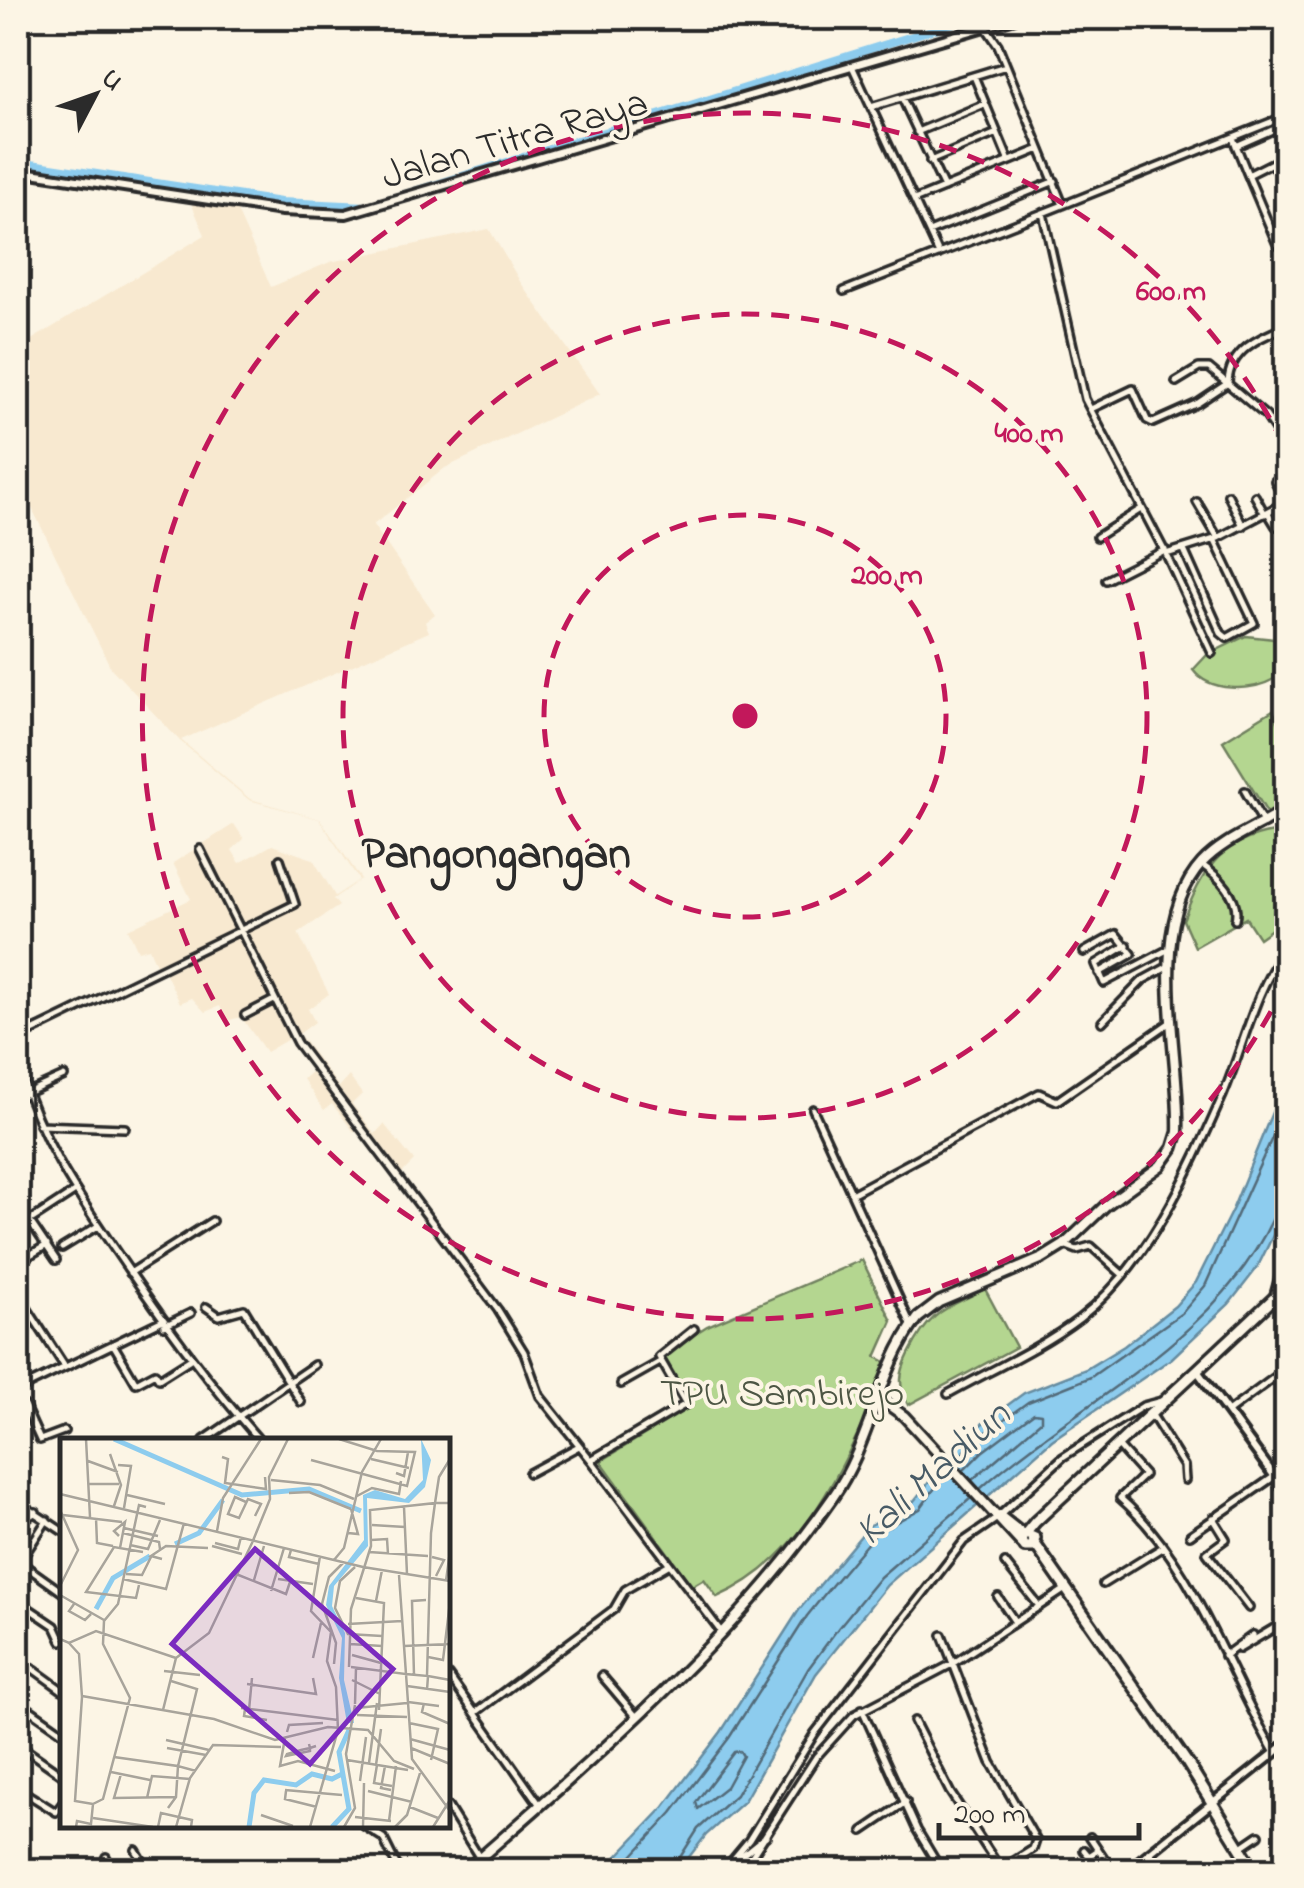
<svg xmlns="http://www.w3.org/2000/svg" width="1304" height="1888" font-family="'Indie Flower',sans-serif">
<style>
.built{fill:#f8e9d0}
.green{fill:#b4d690;stroke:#70805e;stroke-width:2.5}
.water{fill:#8dccee;stroke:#668ca0;stroke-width:2.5}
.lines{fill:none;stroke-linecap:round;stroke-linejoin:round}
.shore{stroke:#526b79;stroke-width:2.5}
.canal{stroke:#8dccee;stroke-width:8}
.minor-casing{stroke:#2b2b2b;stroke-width:12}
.tertiary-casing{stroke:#2b2b2b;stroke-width:14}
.secondary-casing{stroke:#2b2b2b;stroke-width:15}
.trunk-casing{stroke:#2b2b2b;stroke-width:16}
.minor{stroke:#fcf5e5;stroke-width:5}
.tertiary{stroke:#fcf5e5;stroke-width:6}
.secondary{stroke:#fcf5e5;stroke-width:8}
.trunk{stroke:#fcf5e5;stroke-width:9}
.ring{fill:none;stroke:#c2185b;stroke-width:5;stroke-dasharray:18 12}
.labels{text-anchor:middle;stroke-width:8;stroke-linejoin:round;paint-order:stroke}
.street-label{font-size:40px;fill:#2b2b2b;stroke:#fcf5e5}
.park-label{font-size:40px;fill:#4d5644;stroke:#fcf5e5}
.water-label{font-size:42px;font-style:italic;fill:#485b66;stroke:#fcf5e5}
.quarter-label{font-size:45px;font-weight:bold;fill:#2b2b2b;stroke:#fcf5e5}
.inset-river{fill:none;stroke:#8dccee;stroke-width:5}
.inset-road{fill:none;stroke:#a8a49b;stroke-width:2.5}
.view{fill:#7b2cbf;fill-opacity:0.15;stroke:#7b2cbf;stroke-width:5}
.inset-edge{fill:none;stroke:#2b2b2b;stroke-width:5}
.centre{fill:#c2185b;stroke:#fcf5e5;stroke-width:5}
.ring-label{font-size:30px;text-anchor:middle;font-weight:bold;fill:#c2185b;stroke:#fcf5e5;stroke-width:8;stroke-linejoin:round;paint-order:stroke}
</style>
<rect width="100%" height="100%" fill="#fcf5e5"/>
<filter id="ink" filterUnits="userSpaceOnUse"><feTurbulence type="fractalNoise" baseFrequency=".01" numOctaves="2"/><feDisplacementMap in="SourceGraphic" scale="20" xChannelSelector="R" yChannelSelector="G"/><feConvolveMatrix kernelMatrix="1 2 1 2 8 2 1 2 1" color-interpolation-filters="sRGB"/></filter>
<g filter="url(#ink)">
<path class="built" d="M191 203 236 209 271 287 330 262 489 229 521 283 600 394 445 468 373 525 435 614 425 622 429 632 181 740 250 799 320 819 361 879 333 899 339 906 298 933 329 994 308 1009 315 1022 299 1034 339 1087 349 1076 362 1094 352 1104 375 1134 384 1124 414 1161 395 1180 358 1128 354 1132 332 1104 324 1110 303 1079 314 1069 290 1038 266 1052 241 1017 226 1021 220 1006 205 1012 192 998 180 1003 165 972 160 974 149 948 138 951 128 929 191 899 173 863 234 824 244 839 232 850 240 863 272 845 313 859 335 896 359 880 319 819 249 800 180 741 111 668 18 480V348L205 235Z"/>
<path class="green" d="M1246 636 1274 639 1283 657 1275 665 1274 679C1251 692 1209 692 1193 670L1207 655Z
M1273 710 1286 741V805L1269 816 1223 741Z
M1274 832 1286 855V919L1259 938 1246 918 1195 947 1183 920C1202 872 1218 841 1274 832Z
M862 1260 892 1321 876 1357 889 1364C851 1449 810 1558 717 1597L704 1579 692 1586 601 1461 693 1405 662 1355 707 1326Z
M985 1289 1016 1347 908 1405C898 1385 899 1374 909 1354 930 1311 943 1310 985 1289Z"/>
<path class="water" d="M1286 1078V1209L1257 1268 1229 1304 1171 1359 1052 1440 887 1585 816 1674 744 1801 706 1835 679 1870H604L664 1807 721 1732 799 1610 869 1526 913 1502 967 1435 1024 1393 1086 1369 1124 1346 1175 1306 1196 1282 1233 1208Z"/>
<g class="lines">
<path class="shore" d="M955 1462 973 1442 1028 1402 1091 1377 1182 1313 1205 1286 1286 1107
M963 1471 982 1452 1034 1413 1041 1414V1421L972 1480
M980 1489C1079 1400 1216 1343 1274 1216L1286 1212
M734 1752 740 1751 743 1756 726 1787 698 1809 696 1802Z
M619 1870 672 1813 729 1738 807 1616 832 1585 875 1534 920 1509 947 1471
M672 1870 698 1829 736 1795 808 1669 839 1627 880 1577 971 1498"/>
<path class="canal" d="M18 162 281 202 366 206 970 18"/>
<g class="minor-casing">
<path id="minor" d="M852 66 939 254
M974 76 1009 161
M902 98 944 188
M871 107 1006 66
M917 132 985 104
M1233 138 1248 175 1286 156
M1236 146 1286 124
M930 161 997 133
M1274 164 1286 193
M1248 175 1277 244 1286 245
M914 200 1040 149
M1063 205 1286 116
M1043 213 1085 399 1166 554 1218 538 1286 502
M929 232 1055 181
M844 291 1063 205 998 45 985 26
M1176 382 1199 368H1209L1266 416 1286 447
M1228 383C1229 351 1259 337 1286 327
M1091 409 1133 389 1147 420 1153 423 1198 403 1228 383
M1275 481 1286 501
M1228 495 1243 526
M1255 496 1265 514
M1197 502 1218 538
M1279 506 1286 516
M1268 513 1276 526
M1097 537 1141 509
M1184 550 1221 633 1227 638 1254 623 1214 539
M1166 554 1212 653
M1106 580 1165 550
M1245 791 1264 824
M200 849 297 1043 498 1310 524 1352 540 1396 591 1460 686 1404 659 1357 694 1329
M1201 864C1218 876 1241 897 1235 920
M1127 945 1096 964 1104 983 1169 949
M1084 952 1116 934 1132 954 1099 973
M245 1015 274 1000
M1102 1022 1143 980 1169 966
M18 1038 295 904 280 859
M18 1066C44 1145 69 1182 115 1250 162 1319 204 1377 259 1440
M18 1097 64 1076
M813 1109 912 1327
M39 1125 125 1128
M855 1192 1039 1093 1057 1101 1172 1021
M18 1204 56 1260
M31 1220 74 1192
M1064 1245 1077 1250 1091 1246 1122 1274
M62 1248 98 1226
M1286 1253 1273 1299 1286 1315
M18 1262 47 1245
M130 1273 212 1221
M18 1294 65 1367
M206 1307 219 1316 244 1309 301 1402
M164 1326 191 1313
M113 1344 136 1383 155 1373 159 1379 189 1360
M621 1384 660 1362
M18 1390 161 1321
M948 1394C991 1370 1041 1348 1080 1318 1149 1264 1189 1172 1223 1095 1244 1045 1254 992 1286 948
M18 1407 24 1405 40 1440 64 1431
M1229 1411 1286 1369
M1152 1415 1184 1466 1185 1480
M204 1440 314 1365
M1119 1447 1144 1475 1120 1498C1195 1564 1225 1669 1275 1753
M591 1460 722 1633
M529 1473 579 1446
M18 1502 62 1531
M1213 1518 1226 1539 1207 1553 1249 1608
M18 1523 36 1512
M1190 1535 1275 1476
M20 1562 62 1592
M1005 1563 1039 1606
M18 1565 47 1520
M1103 1584 1163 1547
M998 1597 1015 1622
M18 1601 55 1626 62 1641
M942 1635 991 1762 1036 1840 1033 1849 1000 1870
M1239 1649 1286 1621
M1224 1656 1253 1635
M18 1658 62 1690
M448 1675 540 1805
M602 1676 635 1715
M18 1701 62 1732
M862 1709 917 1830 941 1870
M475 1713 614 1609 625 1590 668 1565
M914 1721 950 1792 1001 1870
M18 1744 62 1775
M18 1788 56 1812 62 1804
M448 1807 487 1870
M364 1826 383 1838 399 1870
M863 1831 906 1802
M1090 1837 1112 1870
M1240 1848 1259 1835
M136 1850 148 1870
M1084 1850 1089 1856 1098 1850
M1150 1853 1162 1870
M106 1857 113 1870
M735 1861 766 1836
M751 1861 759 1870
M724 1870 749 1840 815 1733 964 1541 996 1519 1063 1457 1143 1406 1165 1400
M743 1870 816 1757 854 1715 952 1664 1064 1590"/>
</g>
<g class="tertiary-casing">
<path id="tertiary" d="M18 171 282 211 346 214 1015 18
M1198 1372 1286 1492
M1128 1870 1286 1744"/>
</g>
<g class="secondary-casing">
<path id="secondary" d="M880 1399 904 1416 1022 1544
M1000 1516 1024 1535
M466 1870C594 1759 737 1636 833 1497 871 1443 878 1370 918 1318L939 1302 1043 1258 1064 1245 1105 1206 1160 1166 1173 1148 1178 1132C1181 1053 1144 926 1202 863 1224 839 1260 827 1286 809"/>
</g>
<g class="trunk-casing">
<path id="trunk" d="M1026 1534 1035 1538 1032 1547H1025L1021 1539 1035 1522 1286 1287
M1035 1544 1188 1764 1254 1870"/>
</g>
<use href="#minor" class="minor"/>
<use href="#tertiary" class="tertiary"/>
<use href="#secondary" class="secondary"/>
<use href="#trunk" class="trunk"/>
</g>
</g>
<g class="ring">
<circle cx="745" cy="716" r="201"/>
<circle cx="745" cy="716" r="402"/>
<path d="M1285 985A603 603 0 1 1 1285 447"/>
</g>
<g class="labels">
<g class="street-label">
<text transform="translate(514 137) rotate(-16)" y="14">Jalan Titra Raya</text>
</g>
<g class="park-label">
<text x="782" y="1405">TPU Sambirejo</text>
</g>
<g class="water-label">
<text transform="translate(931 1471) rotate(-42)" y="15">Kali Madiun</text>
</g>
<g class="quarter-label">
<text x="496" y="867">Pangongangan</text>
</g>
</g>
<g transform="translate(60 1438)">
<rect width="390" height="390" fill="#fcf5e5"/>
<path d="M361 1 371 22 365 49 349 65 307 60 308 108 274 148 272 168 285 195 284 242 294 285H287L279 240 282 200 266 167 269 148 304 102 303 57 315 52 345 61 363 42Z" fill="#8dccee"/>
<path class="inset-river" d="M54 1 182 57 249 51 301 73M115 106 139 95 163 62M36 171 53 140 90 118M189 389 194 355 204 342 236 347 252 336 272 341 282 336M272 389 289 371 279 314 289 292"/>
<path class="inset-road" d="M26 1 30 79M50 16 61 47 54 68M162 19 168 21 165 45 206 51 205 39M311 21 349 30M251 22 347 48 355 14 317 13 279 1M28 23 58 34M58 27 71 28 64 70M336 35 344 38 348 14M211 42 260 47 294 61M29 46H59M229 55 249 54 291 71M0 56 303 129M67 57 105 66M297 58 312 50 339 56 341 43M186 64 175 59 168 76 179 80 188 61 201 66 195 78M344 69 347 136M0 72 18 112 0 148M3 77 62 84M36 80 37 105 53 108M312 87 345 89M64 90 98 98M157 93 163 60 201 1M63 95 99 104 100 111M288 95 298 96 291 71M59 98 54 93 65 84 60 110M311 102 327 101 328 116M155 105 178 111 181 99M70 107 88 111 100 82M152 108 182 116M231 112 229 119 259 126M309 114 368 118M372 119 384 122 376 138M102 121 91 118 106 108 148 110M274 122 284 110 302 34 321 1M295 129 280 143 275 170 288 196 322 198M303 129 390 143M66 136 82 137 91 119M176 136 226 156 231 141M339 137 346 236 367 238 371 95 375 65H390M63 141 106 151 124 85M218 141 253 146M194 142 204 108M386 143 390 113M79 147 76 160 26 154 54 109 83 114M211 153 224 110M0 157 44 182M296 160 324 165 319 272M316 163 322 132M14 166 9 173 25 182 31 176M288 186 342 183M0 201 9 205 36 193 116 220M9 205 19 216 22 259 15 363 33 366M290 206 322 208M344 208 390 206M292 217 321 225M368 219 383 222 390 164M253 220 261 185M274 226 276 205 262 166 269 139 283 125M289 229 291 171 311 108 310 72 375 65 379 39 390 21M291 229 346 236 352 321 390 373M104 233 140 237M354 237 352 163 366 162M292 242 320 256M187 246 256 256 253 240M347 248 390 254M367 252 368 238 390 242M22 258 154 281 215 302 268 289 308 292 334 323 354 331M348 264 379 268M364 265 362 274 390 286M295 266 296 230M181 270 278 282M296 270 347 265M185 271 184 278 207 282M103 272 116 220 149 195 192 105 210 61 209 39 228 1M189 272 192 240M297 277 347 279M349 285 378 291 371 322M227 294 229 287 263 285M225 300 220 328 238 323 275 333M350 301 390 312M106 302 149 312M249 306 250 310V313L226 318 227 316 241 312 250 310 256 308M107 310 146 317M351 310 390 326M54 319 118 328 137 251 111 243M287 322 348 332M309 325 317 265M316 327 321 291M317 327 314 345 332 348M325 328 321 350 331 352M51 334 90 342M61 336 54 360 116 359M300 343 306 299M225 352 282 357M226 353 225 361 257 369M308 353 352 364M87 360 92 338 130 341M350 369 378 380M108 370 116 359 118 328 136 333M201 377 233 388M295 379 331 383M33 380 93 389M329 383 336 328M16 389 17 383 31 386 33 366 43 361 70 260 43 206 44 183 58 166 79 67 86 69M98 389 101 375 132 382 131 389M116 389 130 340 153 307 221 309M250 389 278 292 276 249 267 223 271 194 251 173 260 118M284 389 295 370 286 316 295 267M303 389 304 345M335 389 347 377 360 335M373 389 390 362"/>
<path class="view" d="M195 111 333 231 250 326 112 206Z"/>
<rect width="390" height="390" class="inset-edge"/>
</g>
<circle cx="745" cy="716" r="15" class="centre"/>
<g class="ring-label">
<text x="1171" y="300">600 m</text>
<text x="1029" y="442">400 m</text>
<text x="887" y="584">200 m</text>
</g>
<rect width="1304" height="1888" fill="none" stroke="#fcf5e5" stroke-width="60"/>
<rect x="30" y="30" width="1244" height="1828" fill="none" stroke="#2b2b2b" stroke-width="4" filter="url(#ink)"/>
<g transform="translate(95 95) rotate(49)" stroke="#fcf5e5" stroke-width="8" paint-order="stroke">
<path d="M0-8L18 38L0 25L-18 38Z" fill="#2b2b2b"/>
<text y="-15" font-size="28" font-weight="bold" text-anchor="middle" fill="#2b2b2b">U</text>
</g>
<path d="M939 1823v15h200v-15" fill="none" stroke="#2b2b2b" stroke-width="5"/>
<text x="954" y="1823" font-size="30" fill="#2b2b2b" stroke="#fcf5e5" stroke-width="8" paint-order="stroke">200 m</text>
</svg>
